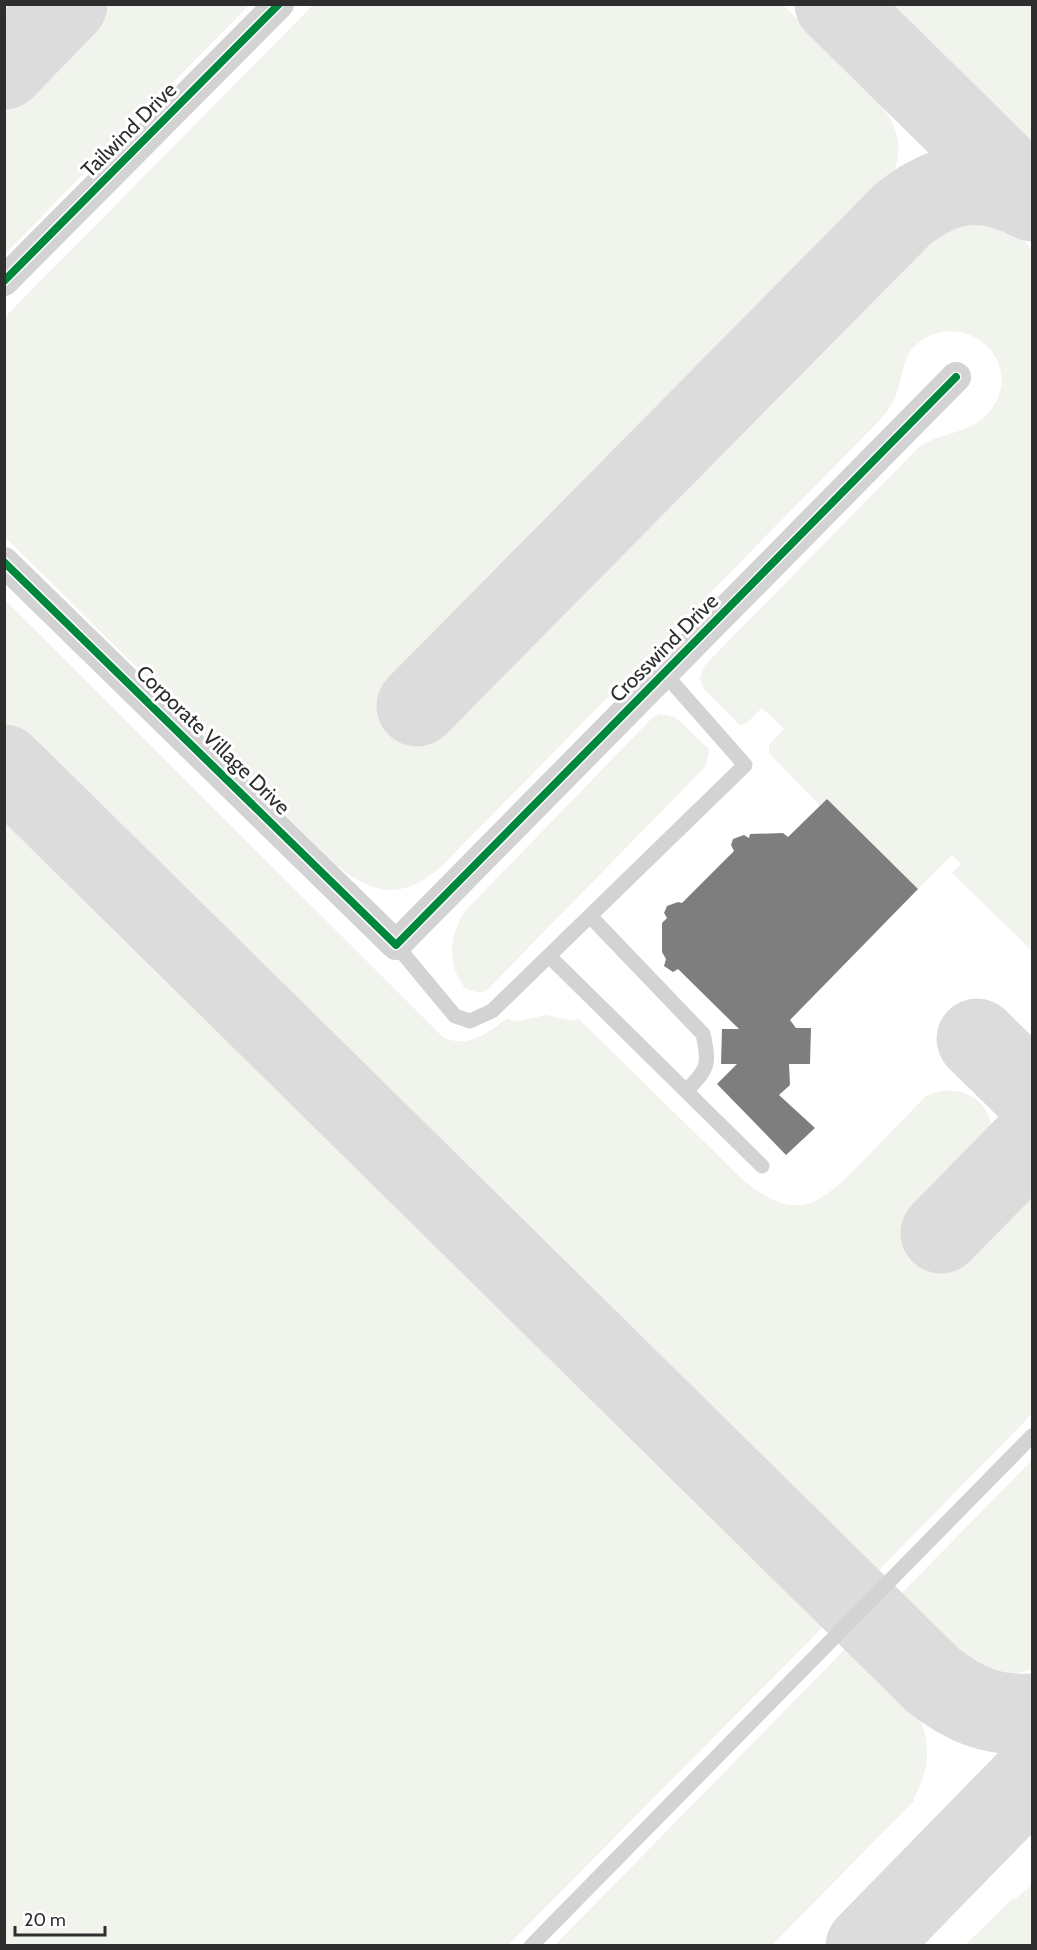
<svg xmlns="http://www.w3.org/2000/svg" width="1037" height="1950" font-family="Cabin,sans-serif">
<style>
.green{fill:#f0f4ec}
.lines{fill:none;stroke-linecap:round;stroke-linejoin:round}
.taxiway{stroke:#dcdcdc;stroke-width:81}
.building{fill:#7e7e7e}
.service{stroke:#d3d3d3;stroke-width:15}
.minor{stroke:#d3d3d3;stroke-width:30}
.cycleway-casing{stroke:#fff;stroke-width:11}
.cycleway{stroke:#00873e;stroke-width:8}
.labels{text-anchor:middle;stroke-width:6;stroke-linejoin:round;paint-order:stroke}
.street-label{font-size:21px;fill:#2e2e2e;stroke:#fff}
</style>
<rect width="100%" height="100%" fill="#fff"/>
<path class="green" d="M103 4 249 5 5 254V104Z
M4 5 5 4 41 5 18 28 13 23 5 24Z
M313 5H783L881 100 880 104C928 163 872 204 833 247L835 250 388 706 422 739 870 283 873 284C914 248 960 189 1016 237L1019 236 1032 249V951L952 873 961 864 952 855 918 889 827 799 820 806 769 753V745L784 729 762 708 747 723 740 725 703 688 700 678 705 665 917 449C939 431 971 435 989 412 1030 363 963 304 916 345 901 358 903 378 896 395 891 407 884 416 875 425L444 864C405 900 375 897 335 864L5 537 4 318Z
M881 5H1032V153Z
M5 600 443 1037C468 1049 488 1033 507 1018L514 1022 546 1015 574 1021 578 1018 741 1178C797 1226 820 1205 865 1159 885 1138 905 1117 926 1096 966 1076 1010 1114 982 1152L986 1156 918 1226 952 1259 1032 1178V1414L876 1573 864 1581 5 731Z
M660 714 675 717 709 749 706 766 488 989 481 993 466 989C446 966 449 934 466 910L653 717Z
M4 800 829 1614 826 1623 818 1632 508 1945H5Z
M1032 1460V1669C971 1691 932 1647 893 1609L895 1600Z
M859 1642C902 1685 952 1733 913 1799L914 1801 772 1945H555L845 1649Z
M1032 1885V1945H965L1013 1898 1015 1899Z"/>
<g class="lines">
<path class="taxiway" d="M835 4 1032 198
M4 69 67 4
M417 706 903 214C946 180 984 175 1032 201
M4 765 933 1680C965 1705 991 1716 1032 1714
M977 1039 1032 1093
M941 1233 1032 1140
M866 1946 1032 1776"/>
</g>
<path class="building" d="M827 799 918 889 790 1020 796 1028H811L810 1064H789L790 1085 779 1095 815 1128 786 1155 717 1084 737 1064H721L722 1029H739L678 969 673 972 664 966 666 959 662 952V923L667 918 664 913 667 906 678 902 682 903 734 851 731 845 733 839 744 835 749 838 750 834 783 833 788 837Z"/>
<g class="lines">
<path class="service" d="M590 916 703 1034C710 1065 708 1069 686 1091
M396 945 455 1016 470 1021 492 1011 745 765 664 673
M549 956 762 1166
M531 1946 1032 1436"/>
<path class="minor" d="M4 281 279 4
M4 562 396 945 956 377"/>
<g class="cycleway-casing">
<path id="cycleway" d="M4 281 279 4
M4 562 396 945 956 377"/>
</g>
<use href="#cycleway" class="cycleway"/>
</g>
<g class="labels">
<g class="street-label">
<text transform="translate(129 130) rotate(-45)" y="7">Tailwind Drive</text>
<text transform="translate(664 648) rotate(-45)" y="7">Crosswind Drive</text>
<text transform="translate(213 740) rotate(44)" y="7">Corporate Village Drive</text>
</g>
</g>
<rect width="1037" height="1950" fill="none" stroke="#2e2e2e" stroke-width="12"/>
<path d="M15 1926v9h90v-9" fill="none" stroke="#2e2e2e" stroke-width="3"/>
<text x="24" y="1926" font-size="18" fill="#2e2e2e" stroke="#ffffff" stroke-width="4.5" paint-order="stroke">20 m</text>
</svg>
